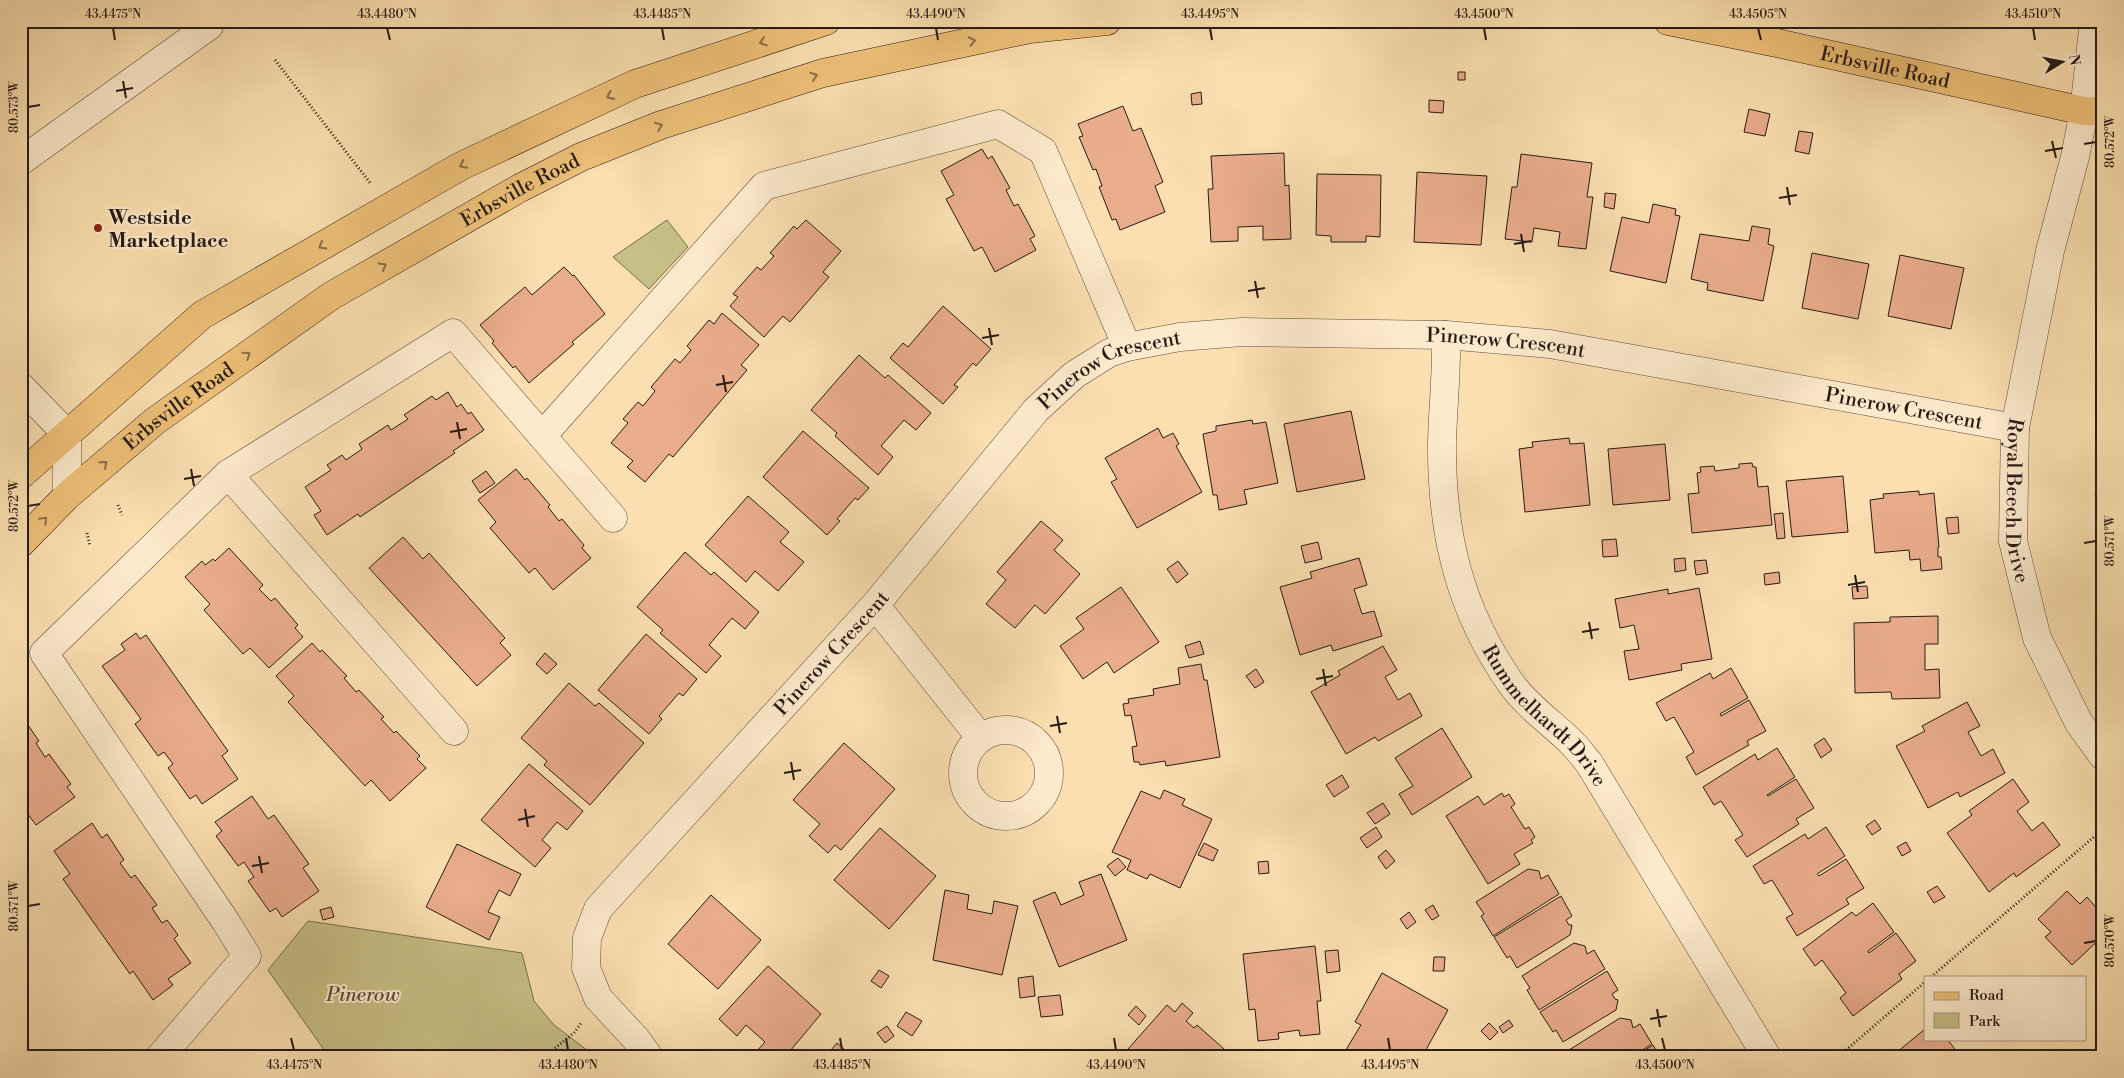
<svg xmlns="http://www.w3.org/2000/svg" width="2124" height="1078" font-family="'Libre Bodoni',serif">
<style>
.green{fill:#c6c086;stroke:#766e4e}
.building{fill:#eaad8c;stroke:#271b17}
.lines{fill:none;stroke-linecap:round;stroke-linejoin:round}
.minor-casing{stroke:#5c4c3d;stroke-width:29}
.major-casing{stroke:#271b17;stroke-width:29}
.path{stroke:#271b17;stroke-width:3;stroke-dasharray:1 2.5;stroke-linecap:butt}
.minor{stroke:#fceacc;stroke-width:28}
.major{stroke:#eec078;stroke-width:28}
.oneway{stroke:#8a6e48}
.ticks{fill:none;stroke:#271b17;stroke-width:2}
.poi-dot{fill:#8f2418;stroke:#fceacc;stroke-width:2}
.labels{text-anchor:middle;stroke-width:4;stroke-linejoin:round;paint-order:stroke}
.street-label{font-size:20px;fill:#271b17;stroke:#fceacc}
.poi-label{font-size:20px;font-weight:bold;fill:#271b17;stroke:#fceacc;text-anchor:start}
.park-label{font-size:20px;font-style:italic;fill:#574d38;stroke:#fceacc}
.neatline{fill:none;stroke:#271b17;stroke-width:2}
.ticks-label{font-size:12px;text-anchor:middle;fill:#271b17}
</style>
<rect width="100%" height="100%" fill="#fbdfb0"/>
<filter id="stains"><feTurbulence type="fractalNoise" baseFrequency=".004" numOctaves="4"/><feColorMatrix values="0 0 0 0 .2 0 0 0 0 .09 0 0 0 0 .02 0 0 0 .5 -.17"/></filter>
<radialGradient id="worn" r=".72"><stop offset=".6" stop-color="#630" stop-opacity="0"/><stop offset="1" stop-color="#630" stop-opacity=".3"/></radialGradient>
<path class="green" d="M667 220 688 247 649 289 613 257Z
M308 921 522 953 534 1001 554 1025 596 1057H329L268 970Z"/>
<path class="building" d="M1458 72H1465V80H1458Z
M1201 92 1202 104 1192 105 1191 94Z
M1429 100 1444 101 1443 113 1429 112Z
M1123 106 1133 131 1141 128 1163 182 1155 186 1165 212 1120 230 1116 219 1112 220 1099 187 1102 186 1096 169 1093 170 1079 137 1083 136 1078 124Z
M1749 109 1770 114 1765 136 1744 132Z
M1799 131 1813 133 1809 154 1795 151Z
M982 149 988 159 992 156 1010 188 1006 190 1014 206 1018 204 1035 236 1030 239 1036 250 995 272 982 247 974 251 946 199 954 195 941 171Z
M1284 153 1285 186 1289 185 1291 239 1263 240V226L1238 227V241L1211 242 1208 189H1213L1211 156Z
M1521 154 1592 163 1587 197H1593L1586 249 1558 246 1560 232 1534 228 1532 242 1505 239 1512 187H1517Z
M1417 172 1487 176 1481 245 1414 242Z
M1317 174 1381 175 1380 237 1366 236V242H1331V236L1316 235Z
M1605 193 1616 194 1614 209 1604 207Z
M1653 204 1676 209 1675 215 1680 216 1666 283 1610 271 1622 217 1649 223Z
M806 220 841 251 823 272 829 277 790 322 783 316 764 337 730 306 738 297 733 294 757 267 761 270 774 256 770 253 794 226 797 229Z
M1752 226 1770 229 1768 244 1774 246 1763 301 1707 290 1708 283 1691 279 1700 234 1749 241Z
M1812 253 1869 264 1858 319 1802 308Z
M1900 255 1964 268 1951 329 1888 316Z
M564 267 573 276 574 275 605 314 572 342 574 344 529 383 515 366 513 368 492 343 494 341 480 325 525 287 532 295Z
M943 306 991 349 976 366 973 363 954 385 958 387 943 404 890 358 903 343 908 347Z
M722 313 759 345 741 365 747 370 673 457 669 454 645 482 627 467 633 461 611 443 628 423 623 419 638 402 643 406 655 391 651 387 675 359 680 363 691 350 687 346 709 320 714 324Z
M859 355 885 378 888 375 931 413 916 430 904 420 881 446 893 457 878 475 835 436 837 433 811 410Z
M448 392 457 407 461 404 468 414 471 412 484 430 453 451 455 453 360 517 358 514 327 535 314 515 321 511 305 487 331 470 327 465 342 455 346 460 362 449 359 444 388 425 391 430 408 419 404 415 432 396 436 400Z
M1351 411 1365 479 1297 492 1284 424Z
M1252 420 1253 424 1266 422 1278 483 1244 490 1247 504 1219 510 1217 495H1213L1203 434 1216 431V426Z
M1158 428 1163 438 1173 433 1179 444 1176 446 1202 492 1137 528 1111 482 1117 479 1105 458Z
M803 431 869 488 858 500 855 498 837 519 840 521 827 535 763 477Z
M1569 438 1570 444 1584 443 1590 505 1525 512 1519 449 1533 447 1532 442Z
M1665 444 1670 500 1613 505 1608 449Z
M1752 463 1753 467H1756L1758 487 1768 486 1772 525 1692 533 1688 494 1699 493 1697 473 1701 472 1700 467 1714 466 1715 471 1739 468V464Z
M516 469 525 480 527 478 550 505 548 507 559 521 562 519 584 545 582 548 591 558 553 590 535 568 529 573 490 528 496 522 478 500Z
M486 471 495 483 480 493 472 481Z
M1843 476 1848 532 1792 537 1786 481Z
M1919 491V495L1934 493 1939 547H1938V557H1941L1942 569 1921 571 1920 559 1910 560 1909 550 1875 553 1870 500 1884 498 1883 494Z
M2103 492V524L2095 494Z
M748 496 789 532 780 542 804 562 778 591 755 571 746 582 705 545Z
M1783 513 1785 538 1777 539 1774 514Z
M1958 517 1959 533 1948 534 1946 518Z
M1041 521 1063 540 1054 550 1080 574 1045 614 1035 605 1015 628 986 604 1006 580 997 572Z
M403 537 423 559 429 553 505 638 500 643 511 655 477 686 369 568Z
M1616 539 1618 556 1603 557 1602 540Z
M1318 542 1322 559 1305 563 1301 546Z
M229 548 263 585 259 589 271 601 275 598 298 625 295 628 303 637 269 668 250 648 243 654 204 610 210 604 185 577 202 561 205 565 213 559 215 561Z
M685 552 711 575 714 572 759 612 745 629 732 618 709 645 721 656 706 673 660 633 663 630 637 607Z
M1359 558 1367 585 1354 589 1362 614 1374 611 1382 636 1333 651 1331 645 1300 655 1280 587 1312 578 1310 572Z
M1685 558 1686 570 1675 572 1674 559Z
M1706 560 1708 573 1696 575 1694 561Z
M1178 561 1188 574 1177 583 1167 569Z
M1779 572 1780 583 1765 585 1764 574Z
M1867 586 1868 598 1853 599 1852 587Z
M1121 587 1159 642 1114 673 1107 662 1083 679 1060 646 1084 629 1076 618Z
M1699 588 1712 659 1681 664 1682 670 1629 680 1624 651 1639 649 1634 625 1620 628 1615 599 1668 589V594Z
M1938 616V644H1925V670L1939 669 1940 698 1892 699 1891 692 1855 693 1854 623 1890 622V617Z
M136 633 140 639 146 635 228 751 222 756 238 779 202 804 196 795 190 799 168 768 173 764 164 752 158 756 135 724 141 719 102 666 125 650 121 644Z
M646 634 697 679 683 696 679 693 659 716 662 719 649 734 598 690Z
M1200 641 1204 654 1189 658 1185 646Z
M312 643 320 652 322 650 347 676 344 678 356 692 359 690 384 717 381 719 394 733 396 731 420 756 417 759 426 768 390 801 371 780 365 786 288 702 294 696 276 676Z
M1383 646 1397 670 1385 677 1398 700 1410 693 1422 716 1378 741 1375 737 1346 754 1311 692 1340 675 1338 671Z
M545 653 557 664 547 674 536 664Z
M1201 664 1204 680H1207L1220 757 1166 766 1165 761 1140 765 1139 762H1134L1132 747 1137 746 1131 715 1125 716 1123 704 1129 703 1128 699 1154 695 1153 689 1180 684 1178 668Z
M1731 668 1748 698 1720 714 1721 716 1749 700 1766 731 1747 741 1749 745 1696 775 1686 757 1694 752 1674 717 1666 721 1656 703 1710 673 1713 679Z
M1256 669 1264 682 1255 688 1246 676Z
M569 683 595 706 599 703 644 743 590 805 544 765 547 761 521 738Z
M1967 702 1980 726 1968 732 1981 756 1993 749 2005 773 1960 797 1958 792 1928 808 1896 746 1925 731 1922 726Z
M21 715 39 741 36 743 45 757 49 754 71 784 67 787 75 797 36 825 21 805Z
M1442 728 1472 777 1412 815 1399 794 1413 786 1395 758Z
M1824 738 1832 750 1821 758 1814 745Z
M844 743 895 789 841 850 835 845 828 853 809 836 820 824 793 800Z
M1777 748 1795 777 1767 795 1768 796 1796 779 1814 808 1796 819 1799 824 1747 857 1735 840 1743 835 1721 801 1714 805 1703 787 1755 754 1758 760Z
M529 764 583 811 567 830 557 822 542 840 551 848 535 867 481 820Z
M1342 775 1349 787 1334 797 1326 785Z
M2013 779 2029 802 2017 811 2032 831 2043 822 2060 845 2016 877 2014 873 1989 892 1947 833 1972 815 1969 811Z
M1164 790 1185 799 1182 805 1212 819 1180 888 1150 874 1147 879 1127 870 1131 860 1112 852 1141 791 1160 799Z
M1502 793 1504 797 1509 794 1515 804 1511 807 1525 829 1529 827 1535 837 1531 840 1533 843 1514 854 1520 864 1488 884 1446 816 1478 796 1484 805Z
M252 796 268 819 274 815 309 864 303 868 319 891 282 917 276 908 270 912 248 881 254 877 244 862 238 866 216 836 222 831 215 822Z
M1383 803 1390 814 1375 824 1367 813Z
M1875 820 1881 829 1872 835 1866 826Z
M92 823 102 838 107 834 124 860 120 863 131 878 135 875 157 905 152 908 162 923 167 920 178 935 174 939 191 963 168 979 173 985 153 1000 133 971 130 974 63 879 70 874 54 851Z
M1376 827 1382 837 1367 848 1360 838Z
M1826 827 1845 856 1817 874 1819 876 1846 859 1864 888 1846 899 1849 904 1797 936 1786 918 1793 914 1772 880 1764 884 1753 866 1805 834 1808 839Z
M880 828 936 876 889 929 834 880Z
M1906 842 1911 851 1902 856 1897 847Z
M1204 843 1218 850 1213 861 1198 855Z
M457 844 521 874 510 896 499 890 488 912 500 917 489 940 426 907Z
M1386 850 1395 861 1386 869 1378 857Z
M1118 858 1126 867 1115 876 1107 866Z
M1268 861 1269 873 1259 874 1258 862Z
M1528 869 1539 871 1541 879 1548 875 1559 894 1493 936 1481 916 1484 914 1476 902Z
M1101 874 1127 940 1059 967 1033 901 1055 892 1061 905 1084 895 1079 882Z
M1937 886 1945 897 1934 903 1927 892Z
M945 890 969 895 967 909 992 914 994 901 1018 906 1002 975 933 960Z
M2067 891 2080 904 2087 897 2099 911 2103 908V936L2072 965 2045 937 2051 932 2038 919Z
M711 895 761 940 718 989 668 944Z
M1561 896 1572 916 1566 920 1569 925H1572L1570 935 1517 968 1510 956 1507 958 1494 937Z
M1873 903 1894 932 1868 951 1869 953 1896 933 1916 961 1899 974 1902 979 1853 1016 1840 998 1846 993 1822 960 1815 966 1803 949 1852 912 1856 916Z
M1433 905 1439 916 1432 920 1425 910Z
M331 907 334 917 323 920 320 910Z
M1409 912 1416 922 1407 929 1400 919Z
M1574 943 1585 946 1587 954 1594 950 1605 969 1539 1010 1527 990 1530 988 1522 976Z
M1315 946 1321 1001H1317L1320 1034 1300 1036 1299 1030 1278 1033 1279 1039 1258 1041 1255 1009 1249 1010 1243 954Z
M1338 950 1340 971 1327 973 1325 951Z
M1434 957H1445L1444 971H1433Z
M768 966 821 1014 785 1057H761L756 1052 765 1042 746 1025 737 1036 719 1019Z
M879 970 889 976 881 988 871 981Z
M1607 971 1618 990 1612 994 1615 999 1618 1000 1616 1010 1563 1042 1556 1030 1553 1032 1540 1012Z
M1382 973 1448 1010 1422 1057 1415 1055 1414 1057H1350L1344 1053 1361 1025 1355 1022Z
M1033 976 1035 996 1020 998 1018 978Z
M1060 995 1063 1015 1041 1017 1038 997Z
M1182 1003 1193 1013 1186 1021 1194 1028 1197 1025 1233 1057H1121L1167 1005 1175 1012Z
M1136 1006 1146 1016 1139 1025 1128 1015Z
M906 1012 922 1021 912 1036 897 1026Z
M1620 1018 1631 1020 1633 1028 1640 1024 1652 1044 1631 1057H1572L1569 1050Z
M1509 1020 1513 1026 1503 1033 1499 1027Z
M1489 1023 1498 1032 1490 1040 1481 1031Z
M887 1026 894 1036 885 1043 877 1033Z
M1925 1029V1039H1947L1958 1053 1954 1057H1891Z
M837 1043 853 1057H825Z
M1653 1045 1660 1057H1634Z"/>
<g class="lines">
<g class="minor-casing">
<g id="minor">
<path id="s1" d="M2094 21 2084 111 2075 157 2050 251 2015 428 2013 541 2037 638 2079 723 2103 756"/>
<path d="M21 161 209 26 206 21"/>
<path id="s2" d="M1446 335C1447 371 1443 406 1442 441 1441 532 1459 610 1512 685 1528 707 1553 724 1572 743 1578 749 1584 757 1589 763L1767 1057"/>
<path d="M21 387 67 434V496"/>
<path d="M542 436 764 186 998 124 1043 151 1127 347"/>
<path d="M228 474 454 731"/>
<path d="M875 605 980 737"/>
<circle cx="1006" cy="773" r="43"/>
<path d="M160 1057 247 956 226 922 44 653 228 474 453 333 613 518"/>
<path id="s3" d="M649 1057 636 1039 598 998 586 968 587 938 598 909 875 605 1036 410 1074 375 1109 353 1127 347 1180 337 1242 332 1446 335 1550 344 2015 428"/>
</g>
</g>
<g class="major-casing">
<g id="major">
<path id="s4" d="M1668 21 1777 43 2084 111 2103 112"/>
<path d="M21 475 202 315 461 166 635 84 826 21"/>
<path id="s5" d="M21 543 67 496 155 421 331 296 520 188 581 157 661 125 823 73 1030 29 1107 21"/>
</g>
</g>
<path class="path" d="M275 60 371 184
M118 505 122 515
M87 533 90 546
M1931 977 2102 830
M544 1057 574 1033 581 1023
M1838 1057 1925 982"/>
<use href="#minor" class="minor"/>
<use href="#major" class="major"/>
</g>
<defs><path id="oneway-chevron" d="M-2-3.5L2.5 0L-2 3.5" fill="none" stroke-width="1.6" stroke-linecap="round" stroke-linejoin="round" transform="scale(1.25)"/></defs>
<g class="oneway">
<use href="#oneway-chevron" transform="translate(972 41) rotate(-12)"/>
<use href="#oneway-chevron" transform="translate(763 42) rotate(162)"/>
<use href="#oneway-chevron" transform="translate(814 76) rotate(-18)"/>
<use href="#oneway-chevron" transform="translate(610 96) rotate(155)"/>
<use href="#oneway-chevron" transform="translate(659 126) rotate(-21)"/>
<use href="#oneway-chevron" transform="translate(463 165) rotate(153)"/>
<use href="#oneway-chevron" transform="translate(322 246) rotate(150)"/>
<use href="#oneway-chevron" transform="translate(383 266) rotate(-30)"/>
<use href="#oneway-chevron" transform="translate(247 355) rotate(-35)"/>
<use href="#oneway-chevron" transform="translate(104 464) rotate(-41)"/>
<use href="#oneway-chevron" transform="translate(44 520) rotate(-46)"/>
</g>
<path class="ticks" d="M113 28 115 40M387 28 390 40M662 28 664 40M936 28 938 40M1210 28 1212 40M1484 28 1486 40M1758 28 1761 40M2033 28 2035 40M123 81 126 98M116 91 133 88M28 107 40 105M2052 141 2056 158M2084 144 2096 142M2045 151 2063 148M1787 187 1790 205M1779 198 1797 195M1521 234 1524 252M1514 244 1531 241M1255 281 1258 298M1248 291 1265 288M989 328 992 345M982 338 999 335M723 375 726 392M716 385 733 382M457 422 460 439M450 432 467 429M191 469 194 486M184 479 201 476M28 506 40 504M2084 543 2096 541M1855 575 1858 592M1848 585 1865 582M1589 622 1592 639M1582 632 1599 629M1323 669 1326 686M1316 679 1333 676M1057 716 1060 733M1050 726 1067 723M791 762 794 780M784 773 801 770M525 809 528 827M518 820 535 816M259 856 262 873M252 866 269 863M28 906 40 904M2084 943 2096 941M1657 1009 1660 1027M1650 1019 1667 1016M291 1038 294 1050M566 1038 568 1050M840 1038 842 1050M1114 1038 1116 1050M1388 1038 1390 1050M1662 1038 1665 1050"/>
<circle class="poi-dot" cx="98" cy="228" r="5"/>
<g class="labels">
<g class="street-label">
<text dy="7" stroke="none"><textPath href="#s4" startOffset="222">Erbsville Road</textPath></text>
<text dy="7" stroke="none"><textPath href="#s5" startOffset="614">Erbsville Road</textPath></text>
<text dy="7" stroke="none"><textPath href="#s3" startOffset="1328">Pinerow Crescent</textPath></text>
<text dy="7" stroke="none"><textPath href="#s3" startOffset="922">Pinerow Crescent</textPath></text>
<text dy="7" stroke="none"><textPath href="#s5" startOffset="209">Erbsville Road</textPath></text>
<text dy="7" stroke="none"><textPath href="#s3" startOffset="1732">Pinerow Crescent</textPath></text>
<text dy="7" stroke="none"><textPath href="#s1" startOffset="488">Royal Beech Drive</textPath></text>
<text dy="7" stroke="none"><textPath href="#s3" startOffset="518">Pinerow Crescent</textPath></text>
<text dy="7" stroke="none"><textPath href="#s2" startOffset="409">Rummelhardt Drive</textPath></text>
</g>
<g class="poi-label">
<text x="108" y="224">Westside<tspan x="108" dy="23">Marketplace</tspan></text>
</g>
<g class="park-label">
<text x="363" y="1001">Pinerow</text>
</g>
</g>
<rect width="2124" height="1078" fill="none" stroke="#fbdfb0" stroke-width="55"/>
<rect x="1924" y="976" width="162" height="65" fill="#fceacc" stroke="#a79784"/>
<rect x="1934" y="992" width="25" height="8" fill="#eec078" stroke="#a79784"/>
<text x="1969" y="1000" font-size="15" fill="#271b17">Road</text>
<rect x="1934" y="1013" width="25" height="15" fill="#c6c086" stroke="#a79784"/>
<text x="1969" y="1026" font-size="15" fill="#271b17">Park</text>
<g transform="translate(2062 62) rotate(80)" stroke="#fceacc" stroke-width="4" paint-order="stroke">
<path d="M0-4L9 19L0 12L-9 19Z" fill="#271b17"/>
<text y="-8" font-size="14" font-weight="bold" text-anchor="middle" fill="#271b17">N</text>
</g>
<rect x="28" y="28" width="2068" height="1022" class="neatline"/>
<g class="ticks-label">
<text x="113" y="18">43.4475°N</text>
<text x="387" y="18">43.4480°N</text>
<text x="662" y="18">43.4485°N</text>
<text x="936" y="18">43.4490°N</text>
<text x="1210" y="18">43.4495°N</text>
<text x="1484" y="18">43.4500°N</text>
<text x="1758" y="18">43.4505°N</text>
<text x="2033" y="18">43.4510°N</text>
<text transform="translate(14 107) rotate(-90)" y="4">80.573°W</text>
<text transform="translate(2110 142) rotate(-90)" y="4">80.572°W</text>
<text transform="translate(14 506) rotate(-90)" y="4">80.572°W</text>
<text transform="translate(2110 541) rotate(-90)" y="4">80.571°W</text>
<text transform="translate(14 906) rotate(-90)" y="4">80.571°W</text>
<text transform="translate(2110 941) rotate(-90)" y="4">80.570°W</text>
<text x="294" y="1069">43.4475°N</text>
<text x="568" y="1069">43.4480°N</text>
<text x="842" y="1069">43.4485°N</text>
<text x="1116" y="1069">43.4490°N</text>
<text x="1390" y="1069">43.4495°N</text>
<text x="1665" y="1069">43.4500°N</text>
</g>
<rect width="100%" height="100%" filter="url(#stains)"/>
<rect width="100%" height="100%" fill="url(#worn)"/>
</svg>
